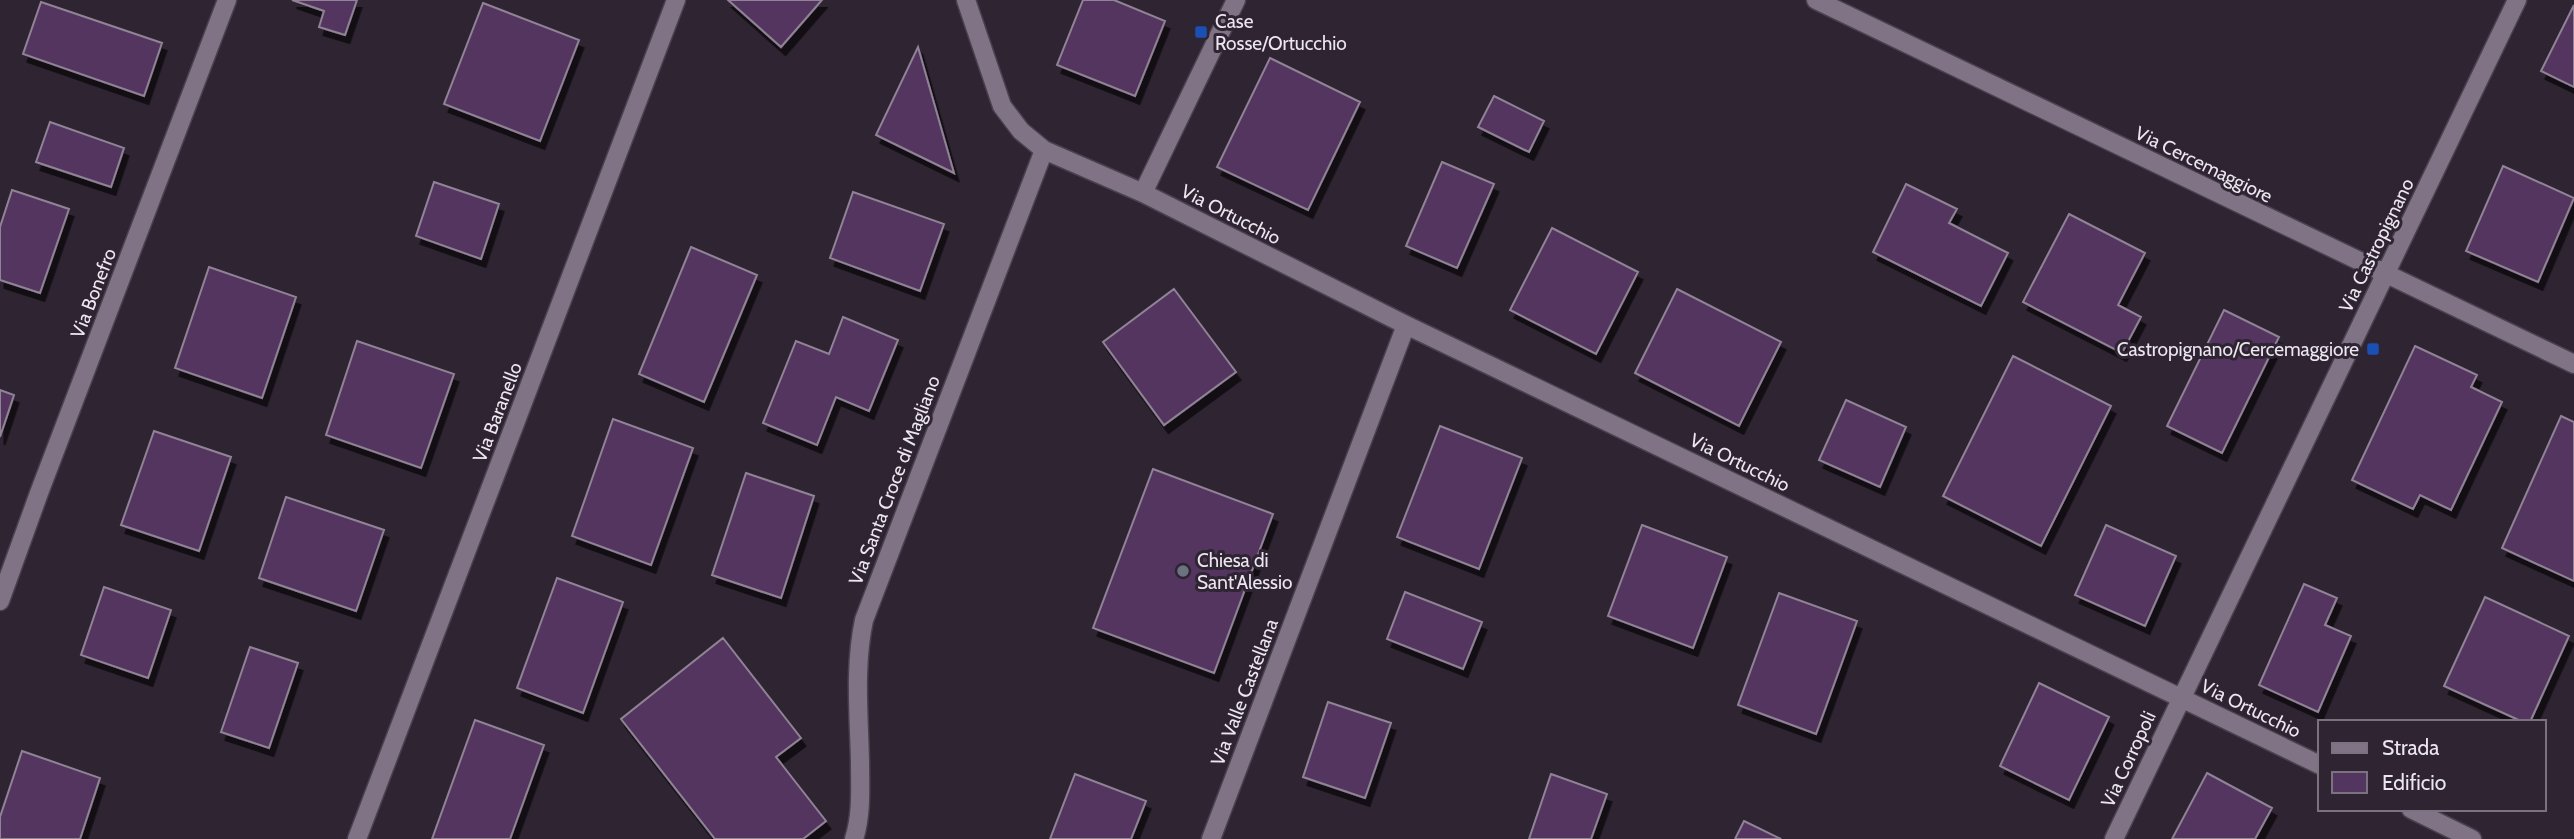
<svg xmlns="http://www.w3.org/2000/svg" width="2574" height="839" font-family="Cabin,sans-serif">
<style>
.building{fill:#53365f;stroke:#8f8395;stroke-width:2;filter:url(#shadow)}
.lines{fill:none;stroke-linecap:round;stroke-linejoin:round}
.minor-casing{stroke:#49414d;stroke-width:21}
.minor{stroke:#7f7385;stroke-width:18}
.transit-dot{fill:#1a4fb4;stroke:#2e2432;stroke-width:2.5}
.worship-dot{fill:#6b7280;stroke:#2e2432;stroke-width:2.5}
.labels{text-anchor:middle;stroke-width:6;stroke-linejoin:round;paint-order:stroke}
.poi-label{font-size:19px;fill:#ece6f0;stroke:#2e2432;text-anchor:start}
.street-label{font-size:19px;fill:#ece6f0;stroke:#2e2432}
</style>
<defs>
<filter id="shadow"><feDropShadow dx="4.5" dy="8" stdDeviation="0" flood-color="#0009"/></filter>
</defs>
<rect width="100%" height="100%" fill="#2e2432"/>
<path class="building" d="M292 0H357L345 35 319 27 324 11Z
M728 0H822L781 47Z
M1083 0H1114L1165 21 1135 96 1057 65Z
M41 2 162 43 144 96 23 54Z
M483 3 579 40 540 141 444 104Z
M2574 5V87L2541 71Z
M918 47 954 173 876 135Z
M1270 58 1360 102 1308 210 1217 167Z
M1494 96 1544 121 1529 152 1478 127Z
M50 122 124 148 111 187 36 162Z
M1442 162 1494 184 1457 268 1406 246Z
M2503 166 2574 198 2538 282 2466 251Z
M434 182 499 204 481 259 416 236Z
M1906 184 1957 209 1949 223 2008 253 1981 306 1873 252Z
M12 190 69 209 40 293 0 280V227Z
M853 192 944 224 920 291 830 258Z
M2069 214 2145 253 2118 305 2141 317 2122 353 2023 302Z
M1552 228 1638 272 1596 354 1510 310Z
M691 247 757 275 704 402 639 374Z
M209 267 296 297 262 398 175 368Z
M1174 289 1236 372 1164 425 1103 342Z
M1677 289 1781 342 1739 426 1635 373Z
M2224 310 2279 337 2222 453 2167 426Z
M843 317 898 340 869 411 836 397 817 445 763 423 796 341 829 354Z
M357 341 454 374 421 468 326 435Z
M2415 346 2477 375 2471 387 2502 402 2451 510 2420 495 2413 509 2352 480Z
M2013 356 2111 406 2041 546 1943 496Z
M0 390 14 395 0 437Z
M1846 400 1906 427 1880 487 1819 460Z
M2561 416 2574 422V581L2502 548Z
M613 419 693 448 651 565 572 536Z
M1440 426 1522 458 1479 569 1397 537Z
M154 431 231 457 199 551 121 525Z
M1153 469 1273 514 1214 673 1093 628Z
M746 473 814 496 781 598 712 575Z
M286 497 384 530 356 611 259 578Z
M1642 525 1727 557 1693 648 1608 616Z
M2106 525 2176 556 2145 626 2075 595Z
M557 578 623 602 583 713 517 688Z
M2304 584 2337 598 2325 625 2351 636 2318 712 2259 685Z
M104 587 171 610 148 678 81 655Z
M1405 592 1482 622 1463 669 1387 639Z
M1779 593 1857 621 1816 734 1738 705Z
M2485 597 2569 636 2530 722H2523L2444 686Z
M723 638 801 738 776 757 826 821 803 839H715L621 719Z
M250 647 298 663 269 748 221 732Z
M2039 683 2109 717 2069 800 2000 766Z
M1328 702 1391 723 1365 798 1303 777Z
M475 720 544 745 510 839H432Z
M22 751 100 778 80 839H0V817Z
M2207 773 2272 808 2255 839H2172Z
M1075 774 1146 801 1131 839H1050Z
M1551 774 1607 794 1591 839H1529Z
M1744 821 1781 839H1735Z"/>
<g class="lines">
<g class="minor-casing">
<path id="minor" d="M966 0 1002 106 1021 131 1044 150 1143 193 1406 325 2320 765
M1816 0 2574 364
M1143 193 1236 0
M0 601 39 493 227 0
M2411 809 2472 839
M357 839 676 0
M854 839C862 814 860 788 860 762 859 715 854 667 864 620L1044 150
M1211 839 1406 325
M2114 839 2517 0"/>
</g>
<use href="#minor" class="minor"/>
</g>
<g class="transit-dot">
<rect x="1194" y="25" width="14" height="14" rx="3.5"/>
<rect x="2366" y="342" width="14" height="14" rx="3.5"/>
</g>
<circle class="worship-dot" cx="1183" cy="571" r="7"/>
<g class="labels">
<g class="poi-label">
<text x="1215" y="28">Case<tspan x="1215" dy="22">Rosse/Ortucchio</tspan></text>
<text x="2359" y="356" text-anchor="end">Castropignano/Cercemaggiore</text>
<text x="1197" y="567">Chiesa di<tspan x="1197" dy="22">Sant'Alessio</tspan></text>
</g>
<g class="street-label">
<text transform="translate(2204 164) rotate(26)" y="7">Via Cercemaggiore</text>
<text transform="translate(1231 214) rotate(27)" y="7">Via Ortucchio</text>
<text transform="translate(2376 245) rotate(-64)" y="7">Via Castropignano</text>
<text transform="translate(93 293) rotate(-69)" y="7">Via Bonefro</text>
<text transform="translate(497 412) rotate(-69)" y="7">Via Baranello</text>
<text transform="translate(1740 462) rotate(26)" y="7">Via Ortucchio</text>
<text transform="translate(894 480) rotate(-69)" y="7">Via Santa Croce di Magliano</text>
<text transform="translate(1244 692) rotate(-69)" y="7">Via Valle Castellana</text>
<text transform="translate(2251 708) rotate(26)" y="7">Via Ortucchio</text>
<text transform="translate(2128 759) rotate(-65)" y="7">Via Corropoli</text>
</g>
</g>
<rect x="2318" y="720" width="228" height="91" fill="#2e2432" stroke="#7a727e" stroke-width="2"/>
<rect x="2332" y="743" width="35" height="10" fill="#7f7385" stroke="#7a727e" stroke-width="2"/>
<text x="2382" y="755" font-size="21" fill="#ece6f0">Strada</text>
<rect x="2332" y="772" width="35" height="21" fill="#53365f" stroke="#7a727e" stroke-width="2"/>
<text x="2382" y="790" font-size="21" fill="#ece6f0">Edificio</text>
</svg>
